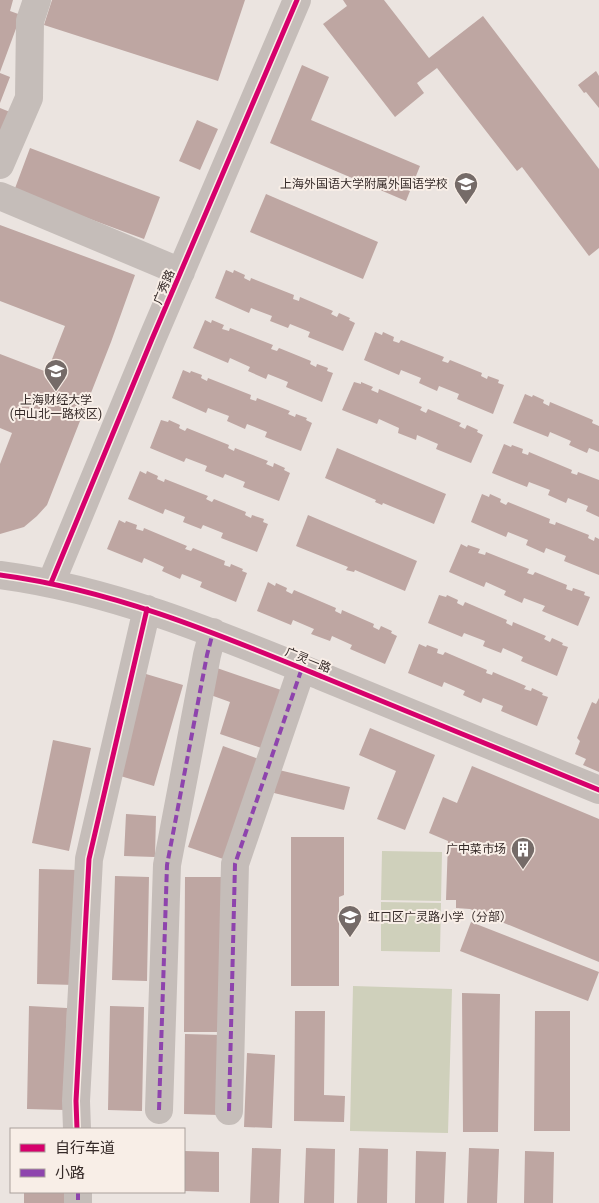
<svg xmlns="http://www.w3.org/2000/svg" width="599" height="1203" font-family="Roboto,'Noto Sans SC',sans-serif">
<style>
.green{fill:#cfd0bb}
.building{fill:#bea6a2}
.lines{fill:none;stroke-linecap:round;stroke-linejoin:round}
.minor{stroke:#c5bdb9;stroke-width:28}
.quiet{stroke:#8e44ad;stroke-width:4;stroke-dasharray:8 4;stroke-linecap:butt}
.cycleway-casing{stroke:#f8eee7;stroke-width:8}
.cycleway{stroke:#d6006c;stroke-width:5}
.labels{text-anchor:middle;stroke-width:4;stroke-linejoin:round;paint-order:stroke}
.poi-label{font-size:12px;fill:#352a28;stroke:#f8eee7;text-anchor:end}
.street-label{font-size:12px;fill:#352a28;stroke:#f8eee7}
</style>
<rect width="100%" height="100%" fill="#ebe4e0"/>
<path class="green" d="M382 851 442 852 441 901 381 900Z
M381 902 441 903 440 952 381 951Z
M353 986 452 989 448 1133 350 1131Z"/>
<path class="building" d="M0 0H13L10 11 21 15 0 72Z
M52 0H245L218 81 44 25Z
M343 0H384L429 58 483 16 599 169V248L589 256 522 167 517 171 437 68 417 83 424 93 395 117 323 24 347 6Z
M302 65 329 77 311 120 420 166 406 201 270 143Z
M596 71 599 76V108L586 92 584 93 578 85Z
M0 73 10 77 0 103Z
M0 108 10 112 0 140Z
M197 120 218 129 200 170 179 161Z
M30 148 160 197 144 239 14 191Z
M266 194 378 242 363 279 250 232Z
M0 225 135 275 111 342 47 505 37 516 24 527 0 534V464L12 433 0 428V354L47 372 65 326 0 301Z
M226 270 233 273 234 270 245 275 244 278 250 281 251 278 294 295 293 299 299 301 300 297 333 311 331 314 337 317 339 313 350 318 349 320 355 323 343 351 308 337 310 332 290 324 288 328 270 321 272 316 251 308 249 313 215 298Z
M205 320 211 323 212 320 224 325 222 329 229 331 230 328 273 345 271 349 277 351 279 348 311 361 310 364 316 367 317 364 328 368 327 371 333 373 322 402 286 387 288 382 268 374 266 379 248 371 250 367 230 358 228 363 193 348Z
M375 332 382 335 383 332 394 337 393 341 399 343 401 340 444 357 442 361 448 363 450 360 482 373 481 376 487 379 488 376 499 380 498 383 504 385 493 414 457 399 459 394 439 386 437 391 419 383 421 378 401 370 399 375 364 360Z
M183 370 190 373 191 371 202 375 201 378 207 381 208 378 251 395 250 399 256 401 257 398 290 411 288 414 295 417 296 414 307 418 306 420 312 423 301 451 265 437 267 432 247 424 245 429 227 421 229 416 208 408 206 413 172 398Z
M354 382 361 384V382L373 387 371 390 378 393 379 389 422 407 420 410 426 413 428 409 461 423 459 426 465 429 467 425 478 430 477 432 483 435 471 463 436 449 438 444 417 435 416 440 398 433 399 428 379 419 377 424 342 410Z
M525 394 532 397 533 395 544 400 543 403 549 406 550 402 593 420 592 423 599 426V452L589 448 587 453 569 445 571 441 550 432 548 437 513 423Z
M161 420 168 422 169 420 180 425 179 428 185 431 187 428 229 445 228 448 234 451 235 448 268 461 266 464 273 467 274 463 285 468 284 470 290 473 279 501 243 487 245 482 225 474 223 478 205 471 207 466 186 458 184 462 150 448Z
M504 444 511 447 512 445 523 449 522 453 528 455 529 452 572 470 571 473 577 475 578 472 599 480V517L586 511 588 506 568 498 566 503 548 495 550 490 529 482 527 487 492 473Z
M337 448 446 494 434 524 383 503 382 505 375 502 376 500 325 478Z
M140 471 146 474 147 471 158 476 157 479 164 482 165 479 208 496 206 499 212 502 214 499 246 512 245 515 251 518 252 515 264 519 263 522 268 524 257 552 221 538 223 533 203 525 201 529 183 522 185 517 165 509 163 514 128 499Z
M482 494 489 497 490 494 501 499 500 502 506 505 508 502 550 519 549 523 555 525 556 522 589 535 588 538 594 541 595 537 599 539V575L564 561 566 556 546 548 544 553 526 545 528 540 508 532 506 537 471 522Z
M308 515 417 561 405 591 355 570 354 572 346 570 348 567 296 546Z
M119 520 125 523 126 521 137 525 136 529 143 531 144 528 187 546 185 549 191 551 193 548 225 561 224 565 230 567 231 564 243 569 242 571 247 573 236 602 200 587 202 582 182 574 180 579 162 571 164 567 144 558 142 563 107 549Z
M461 544 467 547 468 545 480 549 478 553 485 555 486 552 529 569 527 573 533 575 535 572 567 585 566 589 572 591 573 588 585 592 584 595 590 597 578 626 542 611 545 606 524 598 522 603 504 595 506 591 486 582 484 587 449 572Z
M268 582 275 586 276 583 287 588 286 591 292 594 294 590 336 608 335 611 341 614 342 610 374 624 373 627 379 630 381 626 392 631 391 633 397 636 385 664 350 649 352 645 332 636 330 641 311 634 314 629 293 620 291 625 257 611Z
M439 595 446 597 447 595 458 600 457 603 463 606 465 602 507 620 506 623 512 626 513 622 546 636 544 639 550 642 552 638 563 643 562 645 568 647 557 676 521 661 523 657 503 648 501 653 483 646 485 641 464 633 462 637 428 623Z
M419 644 426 647 427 645 438 649 437 653 443 655 445 652 487 670 486 673 492 675 493 672 526 686 524 689 531 691 532 688 543 693 542 695 548 697 537 726 501 711 503 706 483 698 481 703 463 695 465 691 444 682 442 687 408 673Z
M214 667 287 692 267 750 220 734 230 702 205 693Z
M146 674 183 685 154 786 117 775Z
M599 698V772L583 765 586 759 575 754 580 741 577 738 592 702 596 704Z
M370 728 435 755 405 830 377 819 396 771 359 755Z
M53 740 91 748 69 851 32 843Z
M223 746 264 761 229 861 188 847Z
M472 766 599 819V962L470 909 456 908V900H446L448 841 429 833 443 797 457 803Z
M279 770 350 787 344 810 274 793Z
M126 814 156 816 155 857 124 856Z
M291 837H344V895L339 897V986H291Z
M39 869 77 870 75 985 37 984Z
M115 876 149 877 147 981 112 980Z
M185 877H227L225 1032H184Z
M471 922 599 972 588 1001 460 951Z
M462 993 500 994 498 1132H463Z
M29 1006 67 1008 65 1110 27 1109Z
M110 1006 144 1007 142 1111 108 1110Z
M295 1011H325L324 1095 345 1096 344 1122 294 1121Z
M535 1011H570V1131H534Z
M185 1034 221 1035 219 1115 184 1114Z
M247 1053 275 1055 272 1128 244 1127Z
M252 1148 281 1149 279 1203H250Z
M306 1148 335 1149 334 1203H304Z
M359 1148 388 1149 387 1203H357Z
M469 1148 499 1149 497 1203H467Z
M184 1151 219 1152V1192L184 1191Z
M416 1151 446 1152 444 1203H415Z
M525 1151 554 1152 553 1203H524Z
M24 1192H68V1203H24Z"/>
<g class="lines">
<path class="minor" d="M0 165 29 98 30 21 37 0
M0 196 181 272
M0 575C113 590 218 634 323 677 415 715 507 752 599 790
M51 583 152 339 297 0
M159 1110 167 865 207 655 213 632
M229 1111 235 864 302 668
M77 1129 76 1101 89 859 147 609
M78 1192V1203"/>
<path class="quiet" d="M159 1110 167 865 207 655 213 632
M229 1111 235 864 302 668
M78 1192V1203"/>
<g class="cycleway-casing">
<path id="cycleway" d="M0 575C113 590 218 634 323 677 415 715 507 752 599 790
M51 583 152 339 297 0
M77 1129 76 1101 89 859 147 609"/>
</g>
<use href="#cycleway" class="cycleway"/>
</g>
<defs>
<g id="school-pin" transform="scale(1.25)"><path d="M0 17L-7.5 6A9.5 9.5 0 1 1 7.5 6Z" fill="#756b68" stroke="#f8eee7"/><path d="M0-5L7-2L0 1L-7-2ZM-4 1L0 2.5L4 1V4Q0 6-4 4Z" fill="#fff"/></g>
<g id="university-pin" transform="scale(1.25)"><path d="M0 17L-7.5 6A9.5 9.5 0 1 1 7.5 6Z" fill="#756b68" stroke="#f8eee7"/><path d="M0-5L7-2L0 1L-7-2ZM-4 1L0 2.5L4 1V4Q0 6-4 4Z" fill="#fff"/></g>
<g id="building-pin" transform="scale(1.25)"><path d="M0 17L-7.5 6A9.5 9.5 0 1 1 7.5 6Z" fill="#756b68" stroke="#f8eee7"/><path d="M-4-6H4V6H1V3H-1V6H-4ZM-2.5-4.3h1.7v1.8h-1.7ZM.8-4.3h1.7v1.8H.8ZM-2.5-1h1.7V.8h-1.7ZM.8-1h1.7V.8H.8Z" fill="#fff"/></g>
</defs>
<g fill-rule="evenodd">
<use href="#school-pin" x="466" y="184"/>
<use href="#university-pin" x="56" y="371"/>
<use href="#building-pin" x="523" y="849"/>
<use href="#school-pin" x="350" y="917"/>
</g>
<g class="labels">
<g class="poi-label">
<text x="448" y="188">上海外国语大学附属外国语学校</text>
<text x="56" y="404" text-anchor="middle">上海财经大学<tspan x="56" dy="14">(中山北一路校区)</tspan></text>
<text x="506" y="853">广中菜市场</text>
<text x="368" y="921" text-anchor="start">虹口区广灵路小学（分部）</text>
</g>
<g class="street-label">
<text transform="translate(164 287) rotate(-67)" y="4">广秀路</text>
<text transform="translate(308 660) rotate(22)" y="4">广灵一路</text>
</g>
</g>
<rect x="10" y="1128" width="175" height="65" fill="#f8eee7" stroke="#aaa09b"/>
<rect x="20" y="1144" width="25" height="8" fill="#d6006c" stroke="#aaa09b"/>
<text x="55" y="1153" font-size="15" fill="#352a28">自行车道</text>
<rect x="20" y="1169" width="25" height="8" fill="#8e44ad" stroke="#aaa09b"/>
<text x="55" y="1178" font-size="15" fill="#352a28">小路</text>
</svg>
